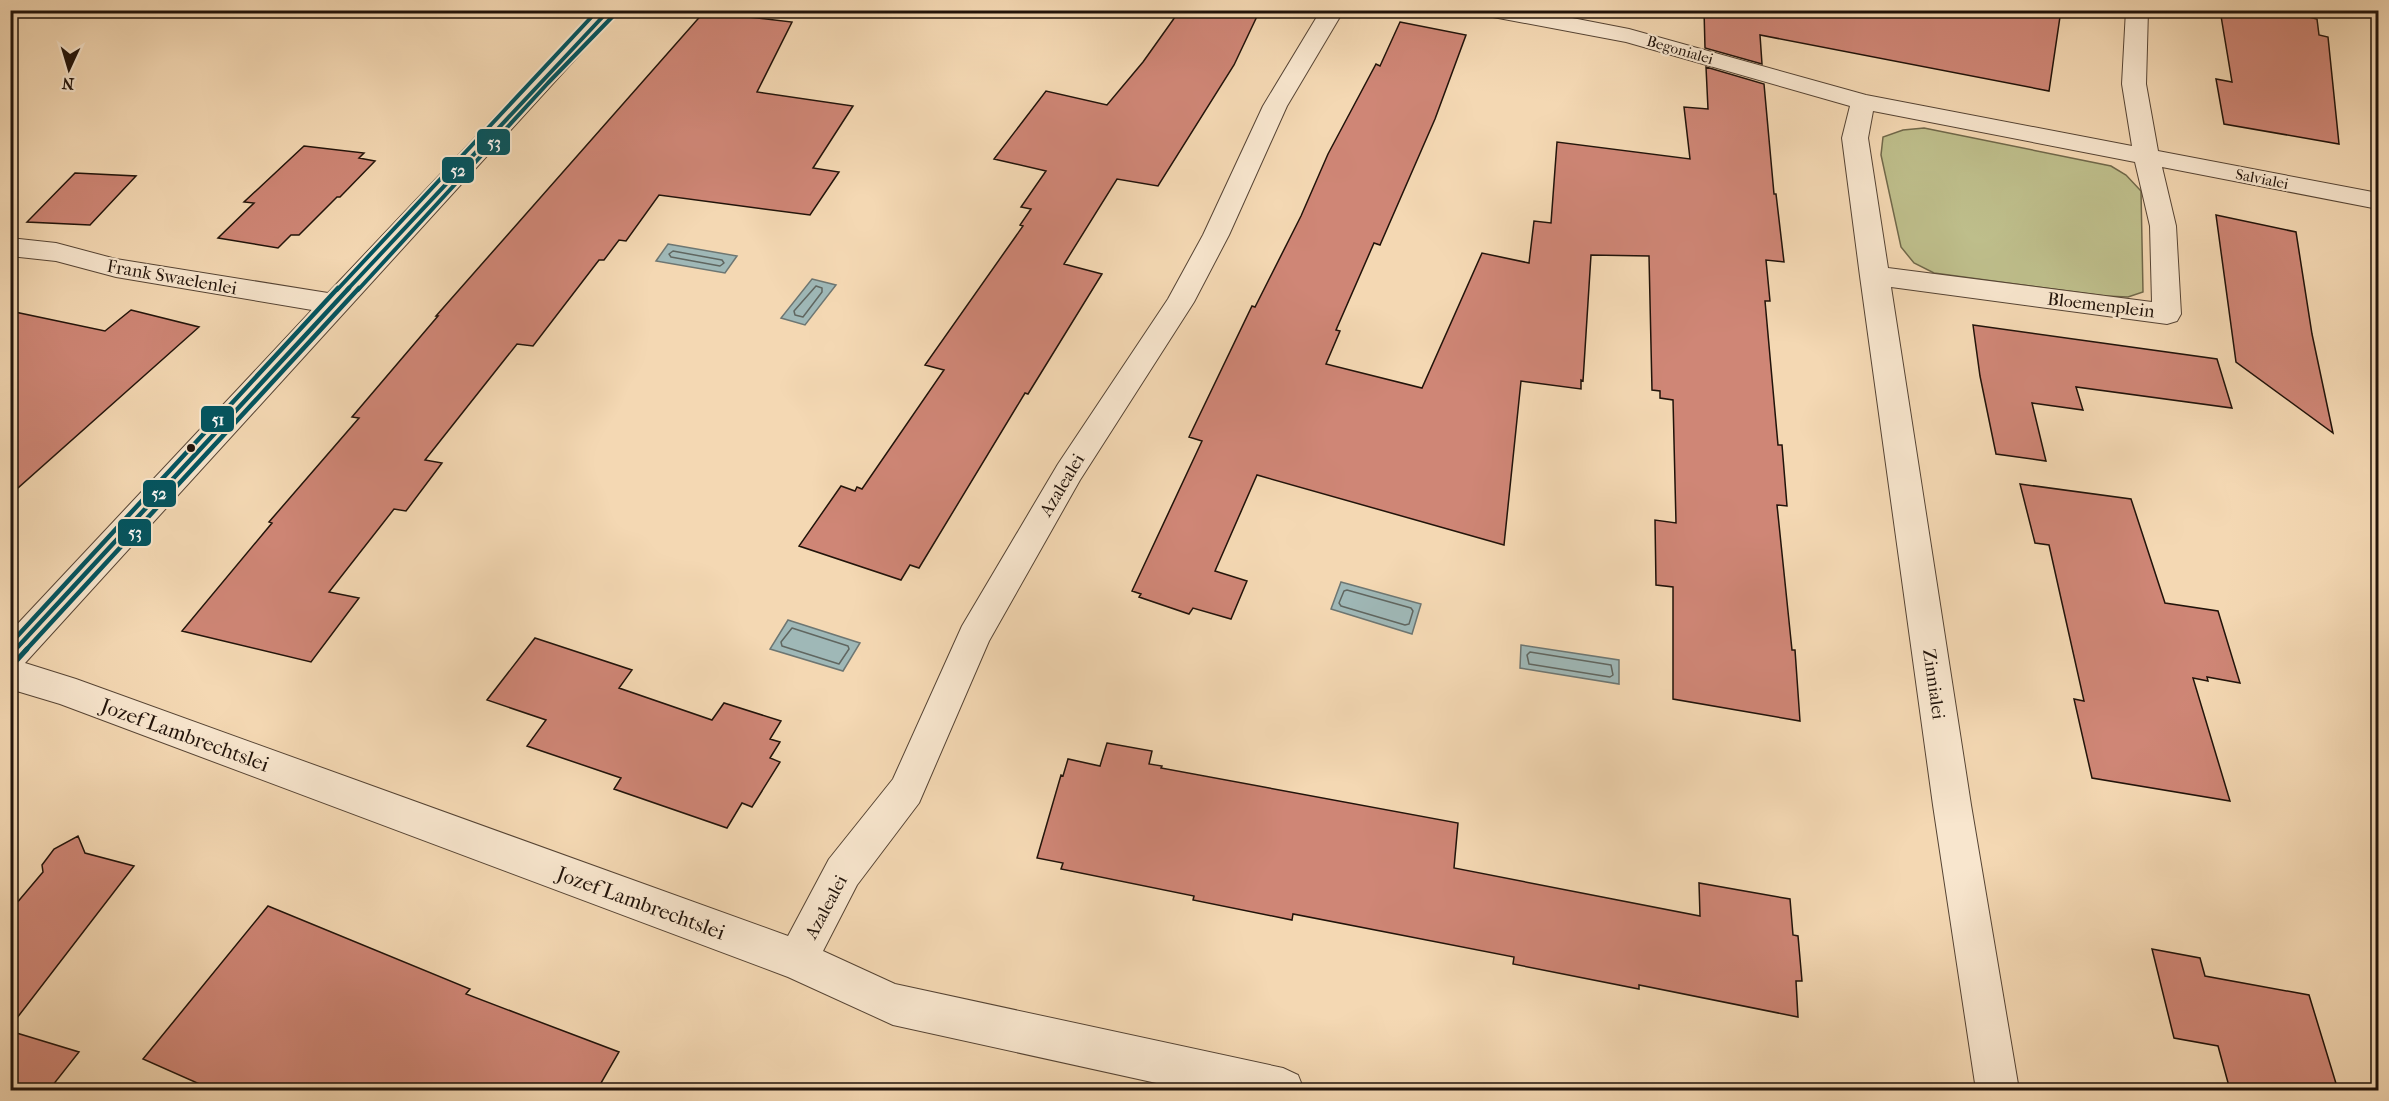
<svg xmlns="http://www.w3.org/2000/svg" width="2389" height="1101" font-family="'IM FELL French Canon',serif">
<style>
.green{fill:#bebe8b;stroke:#70684a;stroke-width:1.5}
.water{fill:#9fb8b7;stroke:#6d7672;stroke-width:1.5}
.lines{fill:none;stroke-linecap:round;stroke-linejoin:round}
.shore{stroke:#606660;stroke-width:1.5}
.building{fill:#cf8676;stroke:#21130a;stroke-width:1.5}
.street-casing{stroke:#564434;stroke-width:2}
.street{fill:#f8e6ce;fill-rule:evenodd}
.bus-1-far2-casing{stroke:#f8e6ce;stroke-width:8}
.bus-1-far1-casing{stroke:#f8e6ce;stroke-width:9}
.bus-1-casing{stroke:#f8e6ce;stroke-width:10}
.bus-2-far2-casing{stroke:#f8e6ce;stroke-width:8}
.bus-2-far1-casing{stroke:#f8e6ce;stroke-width:9}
.bus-2-casing{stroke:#f8e6ce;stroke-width:10}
.bus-3-far1-casing{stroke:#f8e6ce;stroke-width:8}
.bus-3-casing{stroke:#f8e6ce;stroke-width:9}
.bus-1-far2{stroke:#005460;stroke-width:4}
.bus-1-far1{stroke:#005460;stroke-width:4.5}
.bus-1{stroke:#005460;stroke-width:5}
.bus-2-far2{stroke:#005460;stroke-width:4}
.bus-2-far1{stroke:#005460;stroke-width:4.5}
.bus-2{stroke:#005460;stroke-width:5}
.bus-3-far1{stroke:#005460;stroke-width:4}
.bus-3{stroke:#005460;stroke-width:4.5}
.bus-dot{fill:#21130a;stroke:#f8e6ce;stroke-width:2}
.labels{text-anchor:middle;stroke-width:4.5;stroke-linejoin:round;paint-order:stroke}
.far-street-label{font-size:15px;fill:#21130a;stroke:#f8e6ce}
.street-label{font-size:18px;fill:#21130a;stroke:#f8e6ce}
.near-street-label{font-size:21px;fill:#21130a;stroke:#f8e6ce}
.line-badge{stroke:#f8e6ce;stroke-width:2}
.badge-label{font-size:16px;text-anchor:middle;font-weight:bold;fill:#fff}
</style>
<rect width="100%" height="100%" fill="#f4d8b3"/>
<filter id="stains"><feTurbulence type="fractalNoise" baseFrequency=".00333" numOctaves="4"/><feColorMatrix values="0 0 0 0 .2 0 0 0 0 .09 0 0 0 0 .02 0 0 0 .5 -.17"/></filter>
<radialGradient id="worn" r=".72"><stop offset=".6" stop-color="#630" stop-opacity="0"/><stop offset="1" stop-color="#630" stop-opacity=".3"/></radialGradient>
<path class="green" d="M1924 128 2111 166 2126 175 2141 191 2143 292 2128 297 2105 296 1934 273 1914 263 1901 247 1881 155 1883 137 1903 130Z"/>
<path class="water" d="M668 244 737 256 725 273 656 261Z
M812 279 836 285 805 325 781 318Z
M1341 582 1421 604 1412 634 1331 609Z
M788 620 860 643 843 671 770 649Z
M1521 645 1619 660V684L1520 668Z"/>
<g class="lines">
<path class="shore" d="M673 251 722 260 724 263 720 266 671 257 669 254Z
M816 286 822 288V292L803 317 795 315 794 311Z
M1347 590 1411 608 1413 611 1409 624 1405 625 1341 606 1339 603 1344 591Z
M792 628 848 646 849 649 839 664 782 646 781 642Z
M1530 652 1611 665 1613 675 1610 677 1529 664 1527 655Z"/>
</g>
<path class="building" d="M1180 10H1260L1234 65 1158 186 1117 179 1064 264 1102 274 1028 394 1025 393 919 568 910 565 901 580 799 546 841 486 855 491 857 487 862 489 944 370 925 365 1023 226 1020 225 1031 209 1021 207 1046 171 994 159 1046 91 1107 105 1143 62Z
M1704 10H2061L2049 91 1760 35 1762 64 1705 48Z
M2220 10H2303L2305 16 2317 19 2319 35 2328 37 2339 144 2224 124 2216 79 2232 82Z
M704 12 792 22 757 92 853 106 813 168 839 172 810 215 659 195 626 241 619 240 604 260H599L533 346 517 344 425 460 442 463 406 511 394 509 329 592 359 598 311 662 182 631 272 523 269 522 359 418 352 417 438 316H436Z
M1400 22 1466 35 1435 119 1380 245 1374 243 1336 330 1340 331 1326 364 1422 388 1482 253 1529 263 1534 221 1551 223 1557 142 1690 159 1684 107 1708 109 1706 67 1764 84 1774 194H1776L1784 262 1766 260 1770 301H1765L1778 445H1782L1787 506 1777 505 1792 650H1795L1800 721 1673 699V587L1656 585 1655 520 1676 523 1673 400 1660 398V391L1652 390 1649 256 1591 255 1583 381 1581 380V389L1521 381 1504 545 1257 475 1215 571 1247 581 1231 619 1193 608 1189 614 1139 597 1141 594 1132 591 1202 441 1189 437 1252 306 1255 307 1301 216 1328 154 1376 64 1380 66Z
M304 146 364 153 359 158 375 161 340 197H337L299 235H291L278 248 218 238 254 203 244 202Z
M75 173 136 176 90 225 27 222Z
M2216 215 2296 232 2312 334 2333 433 2236 362Z
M131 310 199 327 10 495V311L105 331Z
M1973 325 2217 359 2232 408 2076 387 2083 410 2032 403 2046 461 1996 454 1980 376Z
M2020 484 2131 499 2165 603 2218 611 2240 683 2207 677 2208 681 2193 678 2230 801 2092 778 2074 699 2084 701 2049 545 2035 543Z
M535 638 632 670 619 688 712 720 724 703 781 721 770 739 780 742 770 758 780 762 752 807 742 803 727 828 614 789 621 778 527 746 546 720 487 700Z
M1107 743 1152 751 1149 764 1162 766 1161 768 1458 823 1454 868 1700 916 1699 883 1790 899 1793 935 1798 936 1802 981H1796L1798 1017 1639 985V989L1513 964 1514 957 1293 914 1292 920 1193 900 1194 896 1061 869 1063 863 1037 858 1061 775 1063 776 1068 759 1100 766Z
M78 836 85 853 134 866 10 1027V911L43 872 42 865 54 849Z
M268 906 470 989 466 994 619 1052 597 1090H213L143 1059Z
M2152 949 2200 958 2205 976 2309 995 2338 1090H2230L2218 1046 2174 1038Z
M10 1031 79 1052 49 1090 10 1083Z"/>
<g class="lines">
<g class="street-casing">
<path id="street" d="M596 10H620L25 663 76 679 788 936 829 859 893 779 962 626 1058 464 1168 299 1203 235 1263 106 1321 10H1344L1287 106 1229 235 1194 302 1080 480 989 641 919 803 857 885 823 951 895 984 1283 1068 1298 1075 1304 1090H1188L893 1025 788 977 60 704 10 689V632L312 310 116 277 56 261 10 256V238L56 243 116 259 328 293Z
M1482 10H1531L1629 29 1866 95 2132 146 2122 84 2126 10H2148L2146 84 2158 151 2378 193V209L2162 167 2176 226 2181 314 2177 321 2167 324 1891 287 1971 805 2019 1090H1976L1933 805 1860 276 1842 138 1850 106 1626 42 1493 17 1485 15ZM1873 111 2135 162 2150 226 2152 302 1888 268 1868 138Z"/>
</g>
<use href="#street" class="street"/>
<g class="bus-1-far2-casing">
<path id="bus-1-far2" d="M347 290 609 10"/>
</g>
<g class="bus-1-far1-casing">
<path id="bus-1-far1" d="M14 651 349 288"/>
</g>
<g class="bus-1-casing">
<path id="bus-1" d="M10 655 15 649"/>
</g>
<g class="bus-2-far2-casing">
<path id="bus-2-far2" d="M358 290 548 83 614 15"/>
</g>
<g class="bus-2-far1-casing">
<path id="bus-2-far1" d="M25 651 359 288"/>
</g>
<g class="bus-2-casing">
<path id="bus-2" d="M16 661 27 649"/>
</g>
<g class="bus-3-far1-casing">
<path id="bus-3-far1" d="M337 290 598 10"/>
</g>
<g class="bus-3-casing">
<path id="bus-3" d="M10 644 338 288"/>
</g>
<use href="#bus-1-far2" class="bus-1-far2"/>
<use href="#bus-1-far1" class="bus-1-far1"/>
<use href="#bus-1" class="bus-1"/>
<use href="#bus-2-far2" class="bus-2-far2"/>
<use href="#bus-2-far1" class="bus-2-far1"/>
<use href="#bus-2" class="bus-2"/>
<use href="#bus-3-far1" class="bus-3-far1"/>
<use href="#bus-3" class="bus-3"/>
</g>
<circle class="bus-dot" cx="191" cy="448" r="5"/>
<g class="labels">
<g class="far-street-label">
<text transform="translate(1680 50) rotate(16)" y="5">Begonialei</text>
<text transform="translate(2262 179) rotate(11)" y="5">Salvialei</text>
</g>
<g class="street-label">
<text transform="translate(172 277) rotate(10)" y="6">Frank Swaelenlei</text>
<text transform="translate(2101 305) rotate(7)" y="6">Bloemenplein</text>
<text transform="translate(1062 485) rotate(-59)" y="6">Azalealei</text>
<text transform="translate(1934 684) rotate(82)" y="6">Zinnialei</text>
<text transform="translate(826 907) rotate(-62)" y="6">Azalealei</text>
</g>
<g class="near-street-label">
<text transform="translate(185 735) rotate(20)" y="7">Jozef Lambrechtslei</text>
<text transform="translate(641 903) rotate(20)" y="7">Jozef Lambrechtslei</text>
</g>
</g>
<g class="line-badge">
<rect x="476" y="128" width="35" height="28" rx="6" fill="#005460"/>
<rect x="441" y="156" width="34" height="28" rx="6" fill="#005460"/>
<rect x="200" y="405" width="35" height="28" rx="6" fill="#005460"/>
<rect x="142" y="479" width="35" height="29" rx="6" fill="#005460"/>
<rect x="117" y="518" width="35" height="29" rx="6" fill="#005460"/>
</g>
<g class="badge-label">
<text x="494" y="148">53</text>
<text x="458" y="176">52</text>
<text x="218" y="425">51</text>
<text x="159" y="499">52</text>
<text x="135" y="538">53</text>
</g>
<rect width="2389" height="1101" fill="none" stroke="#f4d8b3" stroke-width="36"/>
<rect x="12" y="12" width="2365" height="1077" fill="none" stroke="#21130a" stroke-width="3"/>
<rect x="18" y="18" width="2353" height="1065" fill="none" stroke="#21130a" stroke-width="1.5"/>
<g transform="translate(69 69) rotate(184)" stroke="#f8e6ce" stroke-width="4.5" paint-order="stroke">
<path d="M0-4.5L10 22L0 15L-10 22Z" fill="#21130a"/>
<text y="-9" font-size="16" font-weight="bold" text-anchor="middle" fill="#21130a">N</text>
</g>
<rect width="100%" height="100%" filter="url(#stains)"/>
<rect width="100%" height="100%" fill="url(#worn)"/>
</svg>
